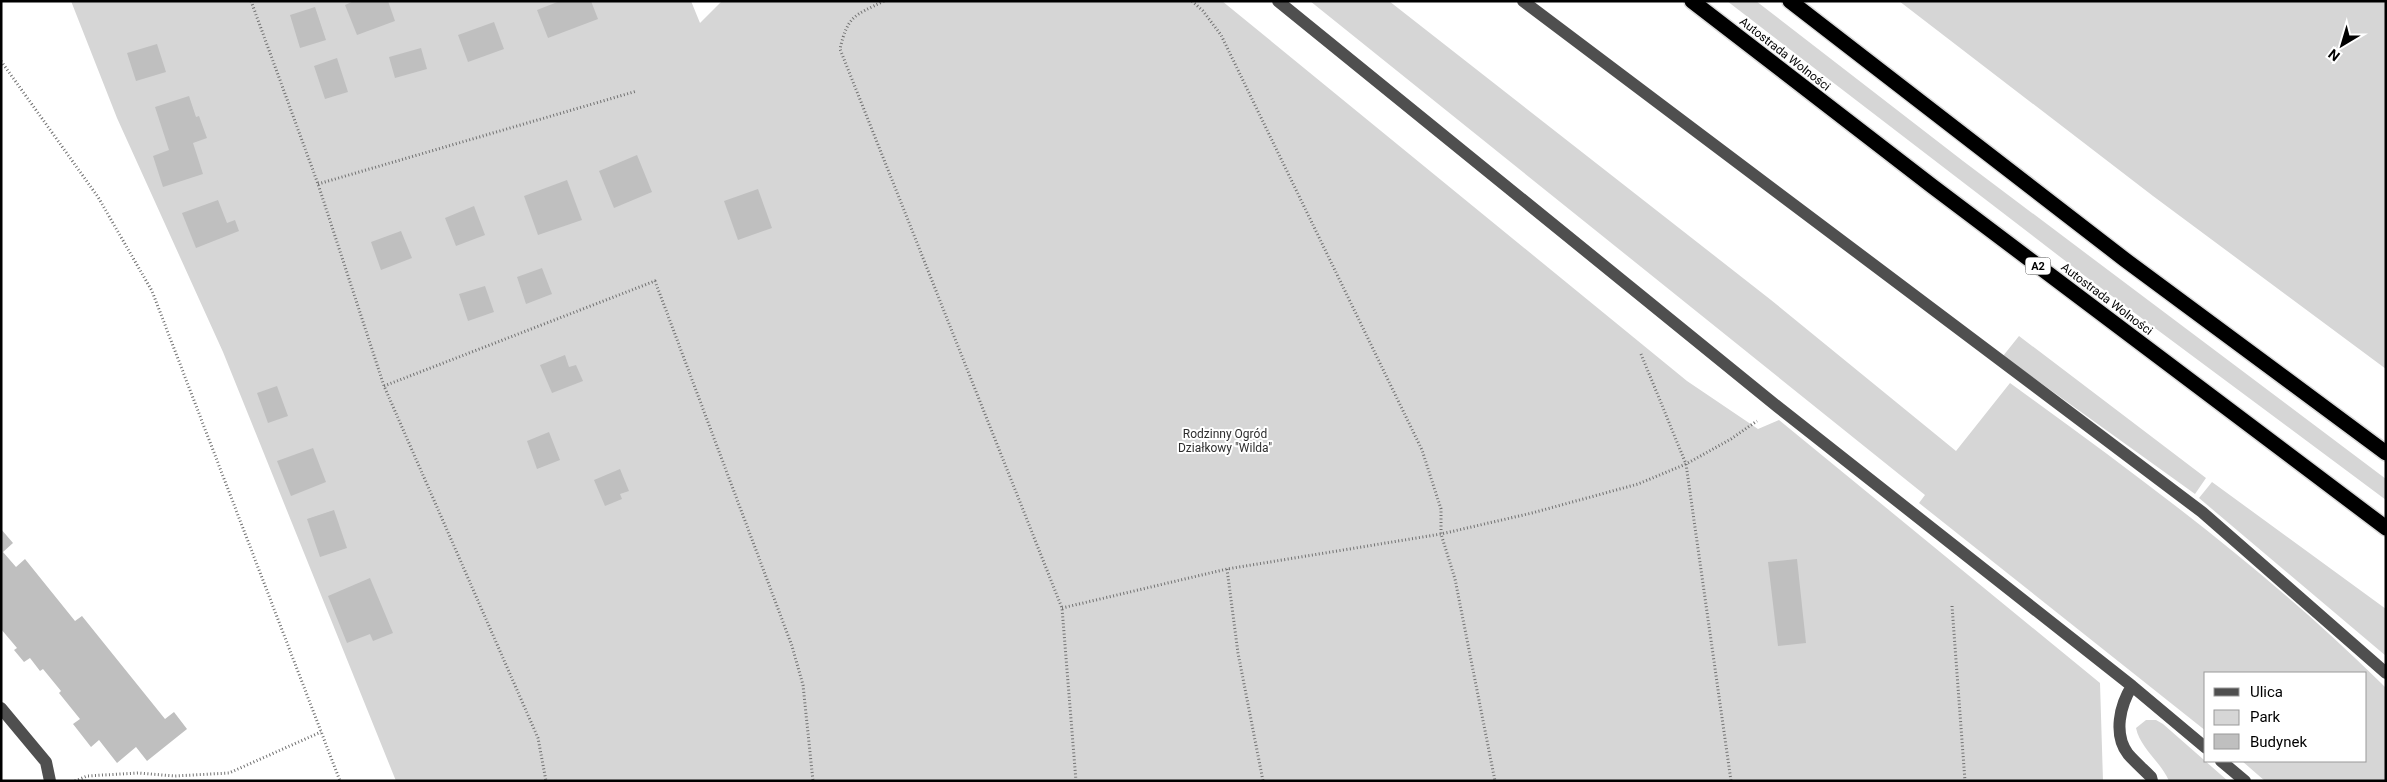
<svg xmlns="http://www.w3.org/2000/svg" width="2387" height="782" font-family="Roboto,sans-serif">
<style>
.green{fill:#d6d6d6}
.building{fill:#bfbfbf}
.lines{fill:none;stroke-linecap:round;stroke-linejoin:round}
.highway-casing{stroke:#dbdbdb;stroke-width:18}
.path{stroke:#717171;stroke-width:3;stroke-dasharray:1 2.5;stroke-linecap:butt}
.minor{stroke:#4f4f4f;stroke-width:12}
.highway{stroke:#000;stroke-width:15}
.labels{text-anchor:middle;stroke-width:4;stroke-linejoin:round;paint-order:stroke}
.shield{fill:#fff;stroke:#4c4c4c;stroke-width:1}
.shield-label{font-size:11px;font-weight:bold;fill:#000}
.street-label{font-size:12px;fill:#000;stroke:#fff}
.park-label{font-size:12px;fill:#2d2d2d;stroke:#fff}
</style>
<rect width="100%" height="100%" fill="#fff"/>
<path class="green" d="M71 1H691L700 23 722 1H1222L1687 381 1758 429 1779 420 2100 683 2103 781H396L223 352 117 118Z
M1310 1H1389L1771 300 1956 451 2010 383C2140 477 2266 570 2381 683L2386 688V781H2265L2242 761H2366V673H2206V731L1919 503 1925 495Z
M1727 1H1756L1963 161 2386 479V500L2085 276Z
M1899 1H2386V369L2153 196Z
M2019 336 2206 478 2195 494 2003 356Z
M2212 482 2386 609V656L2199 498Z
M2146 720H2156L2163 724 2228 781H2169C2161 762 2140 748 2136 728Z"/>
<path class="building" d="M354 1H388L395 21 357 35 345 5Z
M560 1H591L598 19 548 38 537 10Z
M315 7 326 40 300 48 290 15Z
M494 22 504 49 468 62 458 35Z
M157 44 166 72 136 81 127 53Z
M421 48 427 69 395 78 389 57Z
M337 58 348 92 325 99 314 66Z
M189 96 196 117 199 116 207 138 193 143 203 174 163 187 153 156 169 150 155 107Z
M637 155 652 192 614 208 599 171Z
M567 180 582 220 538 235 524 196Z
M758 189 772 228 738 240 724 201Z
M218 200 227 223 235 220 239 231 196 248 182 213Z
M474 206 485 235 456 246 445 218Z
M401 231 412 258 381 270 371 242Z
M542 268 552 294 526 304 517 277Z
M485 286 494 312 468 321 459 294Z
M565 355 569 367 576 365 583 381 552 393 540 365Z
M277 386 288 416 268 423 257 393Z
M549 432 560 460 537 469 527 441Z
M313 448 326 482 291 496 277 461Z
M620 469 629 491 620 494 622 499 605 506 594 480Z
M334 510 347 548 320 557 307 519Z
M1 529 13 543 3 552 16 567 25 559 75 621 82 616 165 719 174 712 187 729 147 761 136 747 117 763 99 740 91 747 73 724 80 719 59 693 61 691 43 669 40 671 30 658 24 662 14 650 17 648 1 629Z
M1797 559 1806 643 1778 646 1768 562Z
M370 578 393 633 373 641 370 634 347 643 328 596Z"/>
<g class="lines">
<g class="highway-casing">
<path id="highway" d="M1692 1 1932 186 2386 528
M1790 1 2124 259 2386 453"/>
</g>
<path class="path" d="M251 1 318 184 384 386 538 738 546 781
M884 1C854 16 848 15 840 49L1062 608 1076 781
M1192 1 1203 11 1221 35 1422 450 1441 509V534L1455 579 1495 781
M1 61 98 197 152 291 340 781
M318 184 637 91
M1641 354 1686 464 1731 781
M384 386 655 281 792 646 803 685 813 781
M1227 569 1238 653 1263 781
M1952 606 1965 781
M1062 608 1227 569 1441 534 1532 513 1638 484 1686 464 1731 439 1757 421
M75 781 87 776 138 773 175 776 229 773 321 732"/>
<path class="minor" d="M1278 1 1778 407 2132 686 2206 748
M1523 1 2202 512 2386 673
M2132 686C2120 705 2113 734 2128 754 2135 762 2143 769 2151 777L2152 781
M1 708 46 762 50 781
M2221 761 2245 781"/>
<use href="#highway" class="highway"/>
</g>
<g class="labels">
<rect class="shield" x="2025.5" y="257.5" width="25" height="17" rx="4"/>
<g class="shield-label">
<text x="2038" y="270">A2</text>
</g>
<g class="street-label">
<text transform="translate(1785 54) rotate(38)" y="4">Autostrada Wolności</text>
<text transform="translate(2107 299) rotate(37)" y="4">Autostrada Wolności</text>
</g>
<g class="park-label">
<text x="1225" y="438">Rodzinny Ogród<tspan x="1225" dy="14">Działkowy "Wilda"</tspan></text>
</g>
</g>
<rect width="2387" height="782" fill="none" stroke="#000000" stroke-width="5"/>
<rect x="2204" y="672" width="162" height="90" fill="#ffffff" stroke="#999999"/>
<rect x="2214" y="688" width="25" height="8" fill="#4f4f4f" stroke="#999999"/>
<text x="2250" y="697" font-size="15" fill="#000000">Ulica</text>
<rect x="2214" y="710" width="25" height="15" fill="#d6d6d6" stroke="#999999"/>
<text x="2250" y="722" font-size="15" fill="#000000">Park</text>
<rect x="2214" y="734" width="25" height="15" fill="#bfbfbf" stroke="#999999"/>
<text x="2250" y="747" font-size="15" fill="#000000">Budynek</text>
<g transform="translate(2342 45) rotate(218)" stroke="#ffffff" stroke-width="4" paint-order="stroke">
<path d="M0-4L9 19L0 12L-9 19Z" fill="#000000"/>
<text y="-8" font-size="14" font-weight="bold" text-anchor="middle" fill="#000000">N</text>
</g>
</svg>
